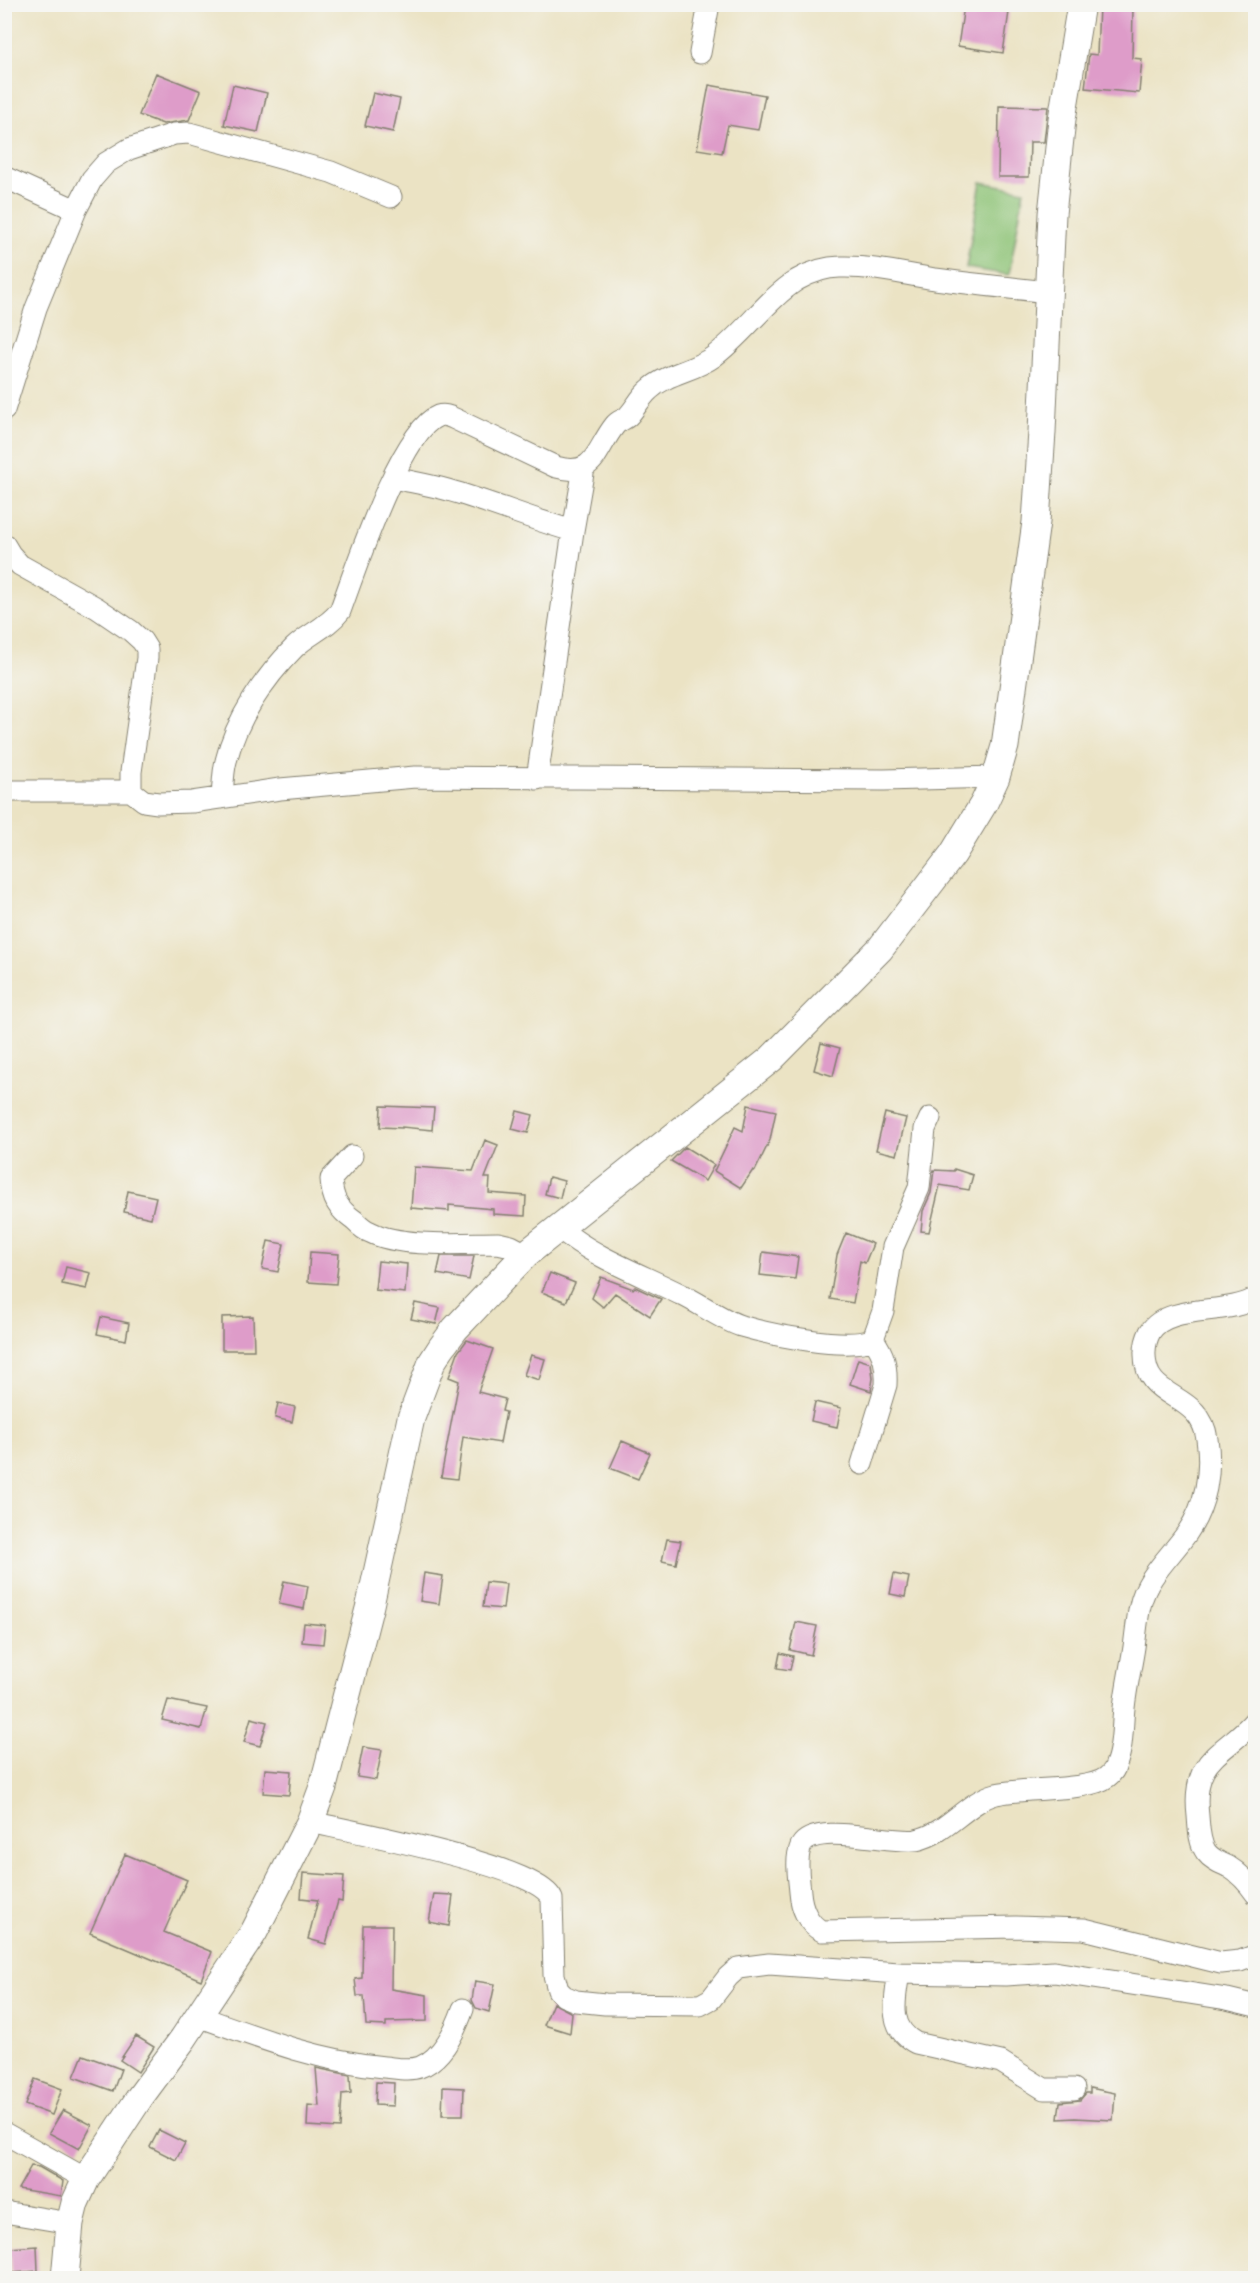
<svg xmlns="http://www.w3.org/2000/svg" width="1260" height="2283" font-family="Dekko,sans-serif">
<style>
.green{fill:#8dc376;stroke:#547049;stroke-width:1.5}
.building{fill:#de9cc9}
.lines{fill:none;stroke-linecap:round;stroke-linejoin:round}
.minor-casing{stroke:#848070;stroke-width:23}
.major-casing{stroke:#848070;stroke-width:29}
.minor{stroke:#fff;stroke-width:21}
.major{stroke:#fff;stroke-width:27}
</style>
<rect width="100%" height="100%" fill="#f6f6f2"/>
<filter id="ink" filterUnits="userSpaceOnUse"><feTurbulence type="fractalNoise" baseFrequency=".0167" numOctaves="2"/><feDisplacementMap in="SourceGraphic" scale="12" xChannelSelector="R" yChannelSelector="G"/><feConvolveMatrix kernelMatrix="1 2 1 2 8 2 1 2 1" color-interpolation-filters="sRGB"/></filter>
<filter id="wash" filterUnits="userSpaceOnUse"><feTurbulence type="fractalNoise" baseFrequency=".008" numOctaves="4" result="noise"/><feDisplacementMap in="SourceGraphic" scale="24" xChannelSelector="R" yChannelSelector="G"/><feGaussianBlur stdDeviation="1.35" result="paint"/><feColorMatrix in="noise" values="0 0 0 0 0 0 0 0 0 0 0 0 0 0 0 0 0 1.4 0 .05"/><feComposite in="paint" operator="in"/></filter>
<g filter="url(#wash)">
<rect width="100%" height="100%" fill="#ebe3c4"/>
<path class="green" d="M981 182 1024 190 1009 275 966 268Z"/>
<g id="blocks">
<path class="building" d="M964 6 1009 12 1003 53 958 46Z
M1099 6 1133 7 1132 58 1142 59 1139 93 1085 88 1089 54 1097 55Z
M156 73 201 91 189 120 163 124 139 115Z
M233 85 267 93 258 132 224 125Z
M709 85 765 95 758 130 728 125 722 153 697 149Z
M373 93 400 99 393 132 365 126Z
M999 106 1048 107 1044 142H1030L1029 177H998Z
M821 1043 840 1048 833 1076 814 1070Z
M748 1105 776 1111 770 1140 755 1171 753 1170 741 1188 714 1171 735 1127 743 1131Z
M381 1106 434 1108 432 1130 402 1127V1128L380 1127Z
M517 1111 533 1115 528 1133 512 1129Z
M885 1113 906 1118 897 1155 876 1150Z
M485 1140 498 1145 485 1178H490L489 1193 526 1196 525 1216 493 1214V1209L449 1205V1211L411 1208 414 1167 473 1171Z
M685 1147 714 1165 705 1181 671 1161Z
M954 1169 973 1175 969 1190 940 1185 929 1232 921 1231 923 1211 931 1193 934 1170 954 1171Z
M549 1177 564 1181 560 1198 545 1194Z
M128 1191 156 1197 151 1218 124 1212Z
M846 1233 873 1244 865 1263 860 1261 853 1303 830 1299 837 1255Z
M268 1241 284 1244 278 1272 262 1269Z
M310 1252 339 1254 336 1284 308 1282Z
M763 1252 798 1257 795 1279 760 1275Z
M441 1256H474L469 1280 437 1274Z
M378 1261 407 1264 405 1293 375 1290Z
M66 1267 91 1273 87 1289 62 1284Z
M550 1273 575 1283 566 1302 542 1292Z
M601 1277 633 1289 635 1287 661 1299 650 1316 615 1293 603 1307 592 1298Z
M415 1303 440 1308 436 1324 411 1319Z
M253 1316 254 1350H222V1317Z
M101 1317 129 1323 126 1340 97 1334Z
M467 1340 493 1349 478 1392 505 1399 502 1411 506 1412 500 1443 463 1437 457 1479 441 1477 459 1381 449 1377 458 1352Z
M531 1355 545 1359 539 1380 524 1375Z
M858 1359 871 1363 873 1378 871 1391 850 1384Z
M815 1402 841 1408 837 1427 811 1421Z
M278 1403 295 1407 292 1422 275 1418Z
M622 1441 650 1453 638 1479 610 1468Z
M667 1539 681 1541 676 1564 662 1561Z
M424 1573 443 1576 439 1604 420 1601Z
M894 1574 909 1577 905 1597 890 1594Z
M284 1581 308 1586 304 1609 279 1604Z
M486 1582 506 1584 503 1609 483 1607Z
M796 1622 817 1626 811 1655 790 1650Z
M304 1623 325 1625 323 1644 302 1642Z
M780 1653 793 1656 790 1670 777 1668Z
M168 1700 207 1708 201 1729 162 1720Z
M251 1718 267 1722 260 1746 244 1742Z
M363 1747 382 1750 376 1780 357 1777Z
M265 1769 291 1771 289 1795 263 1793Z
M125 1854 187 1880 164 1932 212 1952 201 1980 90 1933Z
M303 1873 344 1876 342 1902 338 1901 326 1944 308 1939 318 1900 301 1898Z
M434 1894 453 1895 449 1926 429 1922Z
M363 1925H392L391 1989 427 1995V2021L386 2022V2026L366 2025 364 1996H357L355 1979 362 1978Z
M475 1981 495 1984 489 2012 476 2008 472 2000Z
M553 2003 572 2013 570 2033 544 2025Z
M136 2036 154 2047 138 2072 120 2060Z
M83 2055 121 2069 113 2091 74 2077Z
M316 2068 350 2075 351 2093 342 2094 340 2128 307 2126 308 2105 319 2106Z
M35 2079 62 2089 52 2115 25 2105Z
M376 2082 394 2083 393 2106 375 2105Z
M443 2087 464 2088 463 2115H442Z
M1090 2088 1115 2093 1113 2120 1075 2118 1058 2119 1060 2102 1080 2100 1086 2093H1090Z
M63 2110 92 2125 79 2149 49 2133Z
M159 2130 185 2143 176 2160 150 2147Z
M31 2166 39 2167 63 2181 61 2196 18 2189Z
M37 2246 38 2271 12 2273 10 2248Z"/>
</g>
</g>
<g filter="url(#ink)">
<use href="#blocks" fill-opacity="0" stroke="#848070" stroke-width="1.5"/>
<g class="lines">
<g class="minor-casing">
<path id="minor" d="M700 53 709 4
M4 177 76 210
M4 410 36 308 76 210 92 179 106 163 129 149 174 134 189 133 331 172 391 197
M394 478C412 482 430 485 448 490 490 502 531 519 573 531L537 779
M573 531 584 468
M4 544 10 554 20 565 97 608 131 631 142 641 147 649V658L131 772V791L144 801 158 803 192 802 280 789 415 777 884 780 996 777
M4 791H131
M222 798C223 786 223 772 226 761 236 720 264 678 294 648 308 634 327 628 340 611 355 571 401 430 438 416 444 414 449 416 455 419L556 467C596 478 595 450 615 425 619 420 625 420 629 415 636 407 641 397 649 390 667 373 694 371 713 357 744 334 765 301 797 280 811 272 824 267 840 267 872 266 904 274 935 279 972 284 1010 288 1048 292
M352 1156 331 1179C332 1199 338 1209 355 1221 359 1225 364 1230 370 1232 401 1248 463 1243 498 1243L511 1246 526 1254
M559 1228C595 1258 638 1273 680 1294 700 1303 720 1319 741 1326 768 1334 848 1351 873 1339L883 1311 893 1247 919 1188 925 1129 930 1118
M1256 1298C1226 1316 1168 1303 1150 1332 1147 1338 1145 1345 1145 1352 1143 1403 1200 1389 1207 1439 1212 1471 1206 1506 1187 1533 1171 1556 1146 1577 1140 1606 1137 1619 1136 1633 1134 1647 1131 1667 1126 1688 1124 1708 1122 1726 1123 1748 1116 1764 1115 1769 1111 1774 1107 1777 1088 1792 1025 1787 996 1794 966 1802 947 1834 916 1840 891 1844 815 1821 801 1846 795 1859 799 1879 800 1892 801 1907 808 1925 822 1931L1016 1927 1084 1929 1221 1963 1240 1961 1256 1955
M862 1464 886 1385C887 1366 884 1354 873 1339
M1256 1719C1224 1756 1191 1756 1198 1816 1199 1828 1199 1842 1206 1852 1212 1860 1221 1863 1229 1867 1239 1873 1249 1884 1256 1894
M310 1822C350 1831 538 1866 552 1899L554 1975 558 1990 564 1996 576 2001 605 2004 700 2005 711 1999 728 1977 738 1968 769 1964 899 1973 1006 1975 1054 1972 1227 1999 1256 2006
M899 1973C895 1999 887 2028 916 2043L1001 2062 1044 2089H1074
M198 2016C259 2038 319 2061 384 2067 396 2068 409 2071 420 2067 442 2059 456 2029 463 2009
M4 2133 86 2179
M4 2212 70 2223"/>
</g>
<g class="major-casing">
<path id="major" d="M65 2278 70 2223 75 2203 86 2179 140 2097 183 2039 254 1932 310 1822 323 1787 370 1605 411 1418 432 1362 441 1348 455 1329 526 1254 771 1059 880 949 953 854 984 803 996 777 1005 746 1036 522 1042 432 1052 214 1062 119 1081 4"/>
</g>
<use href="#minor" class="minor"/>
<use href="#major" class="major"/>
</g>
</g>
<rect width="1260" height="2283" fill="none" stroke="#f6f6f2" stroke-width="24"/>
</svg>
